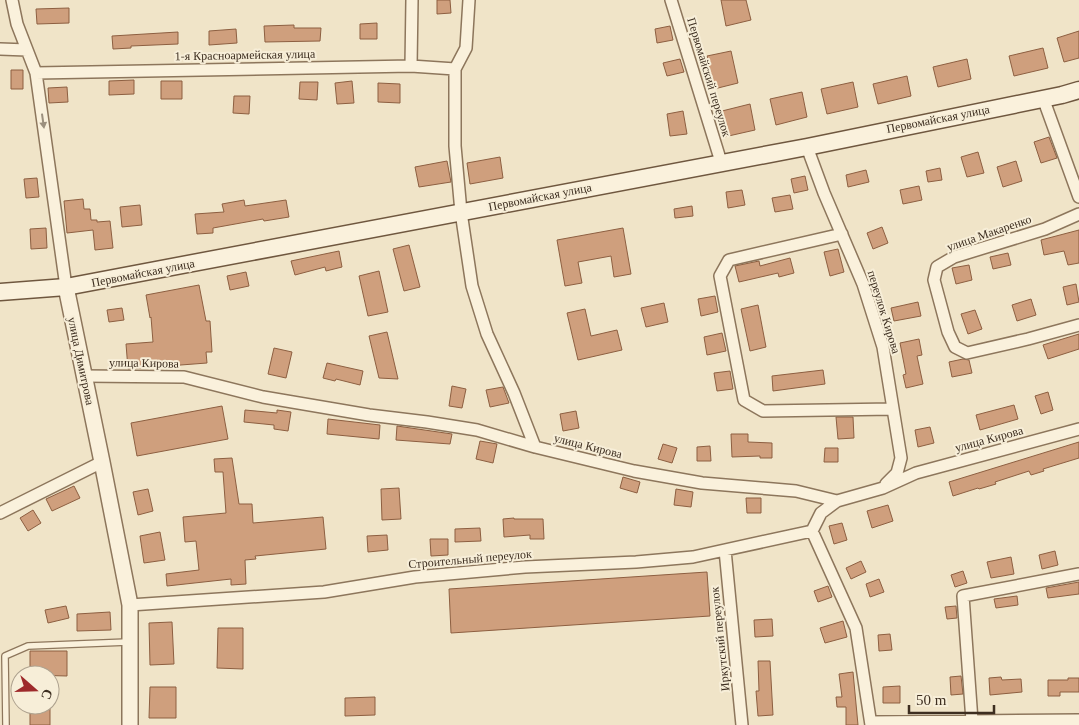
<svg xmlns="http://www.w3.org/2000/svg" width="1079" height="725" font-family="Georgia,serif">
<style>
.building{fill:#cf9f7d;stroke:#8d5f41}
.lines{fill:none;stroke-linecap:round;stroke-linejoin:round}
.service-casing{stroke:#8d765c;stroke-width:8}
.minor-casing{stroke:#8d765c;stroke-width:14}
.tertiary-casing{stroke:#8d765c;stroke-width:18}
.secondary-casing{stroke:#6f573f;stroke-width:19}
.service{stroke:#faf1dc;stroke-width:5.5}
.minor{stroke:#faf1dc;stroke-width:11}
.tertiary{stroke:#faf1dc;stroke-width:15}
.secondary{stroke:#faf1dc;stroke-width:16}
.oneway{fill:#9c907e}
.labels{text-anchor:middle;stroke-width:4;stroke-linejoin:round;paint-order:stroke}
.street-label{font-size:12px;fill:#3d2e20;stroke:#f7eed8}
</style>
<rect width="100%" height="100%" fill="#f0e4c8"/>
<path class="building" d="M437 0H450L451 13 437 14Z
M721 0H746L751 20 726 26Z
M69 8V23L37 24 36 9Z
M377 23V39H360V24Z
M294 25V28H321L320 41 265 42 264 26Z
M670 26 673 40 657 43 655 29Z
M236 29 237 43 209 45V31Z
M1079 31V58L1064 62 1057 38Z
M178 32V44L131 46V48L113 49 112 36Z
M1043 48 1048 68 1014 76 1009 56Z
M731 51 738 83 714 89 707 56Z
M680 59 684 72 667 76 663 63Z
M967 59 971 79 938 87 933 67Z
M11 70H23V89H11Z
M907 76 911 96 878 104 873 84Z
M134 80V94L109 95V81Z
M161 81H182V99H161Z
M352 81 354 103 337 104 335 83Z
M300 82H318L317 100 299 99Z
M853 82 858 107 827 114 821 89Z
M378 83 400 84V103L378 102Z
M67 87 68 102 49 103 48 88Z
M802 92 807 117 776 125 770 99Z
M234 96H250L249 114 233 113Z
M750 104 755 130 724 137 718 112Z
M683 111 687 134 670 136 667 114Z
M1049 137 1057 158 1041 163 1034 142Z
M978 152 984 173 967 177 961 157Z
M500 157 503 178 470 184 467 163Z
M447 161 451 182 419 187 415 167Z
M1016 161 1022 181 1003 187 997 167Z
M940 168 942 180 928 182 926 171Z
M866 170 869 182 848 187 846 175Z
M805 176 808 190 794 193 791 179Z
M37 178 39 197 26 198 24 179Z
M919 186 922 200 903 204 900 190Z
M742 190 745 205 728 208 726 192Z
M790 195 793 209 775 212 772 198Z
M83 199 84 209H90L91 220H97V222L110 221 113 248 95 250 93 230 67 233 64 201Z
M244 200 245 206 286 200 289 217 264 221 263 219 213 228V233L197 234 195 214 224 212 222 204Z
M140 205 142 225 122 227 120 207Z
M692 206 693 216 675 218 674 209Z
M882 227 888 243 873 249 867 233Z
M46 228 47 248 31 249 30 229Z
M623 228 631 274 614 277 611 256 578 262 582 283 565 286 557 240Z
M1079 230V263L1068 265 1064 251 1044 255 1041 240Z
M409 245 420 287 404 291 393 249Z
M838 249 844 272 830 276 824 252Z
M339 251 342 267 326 271 325 267 295 275 291 261Z
M1008 253 1011 265 993 269 990 257Z
M790 258 794 273 779 277 778 273 739 282 735 266 759 261 760 266Z
M969 265 972 280 956 284 952 268Z
M379 271 388 312 368 316 359 276Z
M246 272 249 286 230 290 227 276Z
M1076 284 1079 302 1067 305 1063 287Z
M199 285 206 321H210L212 352H206L207 363 128 369 126 344 153 342 151 317 150 318 146 295Z
M715 296 718 312 701 316 698 299Z
M1031 299 1036 315 1017 321 1012 305Z
M918 302 921 316 894 321 891 308Z
M664 303 668 322 646 327 641 308Z
M758 305 766 347 750 351 741 309Z
M122 308 124 320 109 322 107 310Z
M585 309 591 336 617 330 622 350 578 360 567 313Z
M975 310 982 329 968 334 961 314Z
M387 332 398 379 379 378 369 336Z
M722 333 726 351 707 355 704 337Z
M1079 334V349L1048 359 1043 345Z
M919 339 922 355 917 356 923 384 906 388 903 375 906 374 900 343Z
M274 348 292 352 286 378 268 374Z
M963 359 969 360 972 373 952 377 949 362Z
M327 363 363 371 360 385 336 379 335 381 323 378Z
M823 370 825 384 773 391 772 376Z
M730 371 733 389 717 391 714 373Z
M452 386 466 389 462 408 449 406Z
M503 387 509 403 490 407 486 390Z
M1048 392 1053 410 1041 414 1035 396Z
M1014 405 1018 419 980 430 976 415Z
M222 406 228 439 137 456 131 423Z
M245 410 277 413V410L291 412 288 431 274 429V425L244 422Z
M576 411 579 428 563 431 560 414Z
M836 417H853L854 438 838 439Z
M328 419 380 425 379 439 327 434Z
M397 426 452 434 450 444 396 440Z
M930 427 934 443 918 447 915 430Z
M731 434H748V442L772 443V458H760V456L732 457Z
M480 441 497 444 493 463 476 459Z
M1079 442V458L1043 469 1044 471 1031 475 1029 471 995 482 996 484 979 489 978 488 953 496 949 482Z
M663 444 677 448 672 463 658 459Z
M710 446 711 461H697V447Z
M825 448H838V462H824Z
M232 458 239 504H252L253 523 323 517 326 549 255 556 256 559 245 560 246 584 231 585V579L167 586 166 574 199 570 196 541 185 542 183 517 226 513 223 472H215L214 459Z
M623 477 640 482 637 493 620 488Z
M74 486 80 498 52 511 46 499Z
M399 488 401 519 382 520 381 489Z
M148 489 153 511 138 515 133 492Z
M676 489 693 492 691 507 674 505Z
M746 498H761V513H747Z
M888 505 893 521 872 528 867 511Z
M33 510 41 523 28 531 20 518Z
M514 518V519H543L544 539H530V535L504 537 503 519Z
M842 523 847 540 834 544 829 526Z
M480 528 481 541 455 542V529Z
M160 532 165 560 144 563 140 536Z
M387 535 388 550 368 552 367 536Z
M430 539H448V555L431 556Z
M1055 551 1058 565 1042 569 1039 555Z
M1011 557 1014 574 991 578 987 562Z
M861 561 866 572 851 579 846 568Z
M963 571 967 583 955 587 951 575Z
M707 572 710 616 451 633 449 589Z
M879 579 884 592 870 597 866 584Z
M1079 582V594L1048 598 1046 588Z
M828 586 832 597 818 602 814 591Z
M1017 596 1018 605 996 608 994 599Z
M66 606 69 618 48 623 45 610Z
M956 606 957 618 947 619 945 607Z
M110 612 111 630 77 631V614Z
M772 619 773 636 755 637 754 620Z
M843 621 847 637 825 643 820 628Z
M172 622 174 664 150 665 149 623Z
M218 628H243V669L217 668Z
M890 634 892 650 879 651 878 635Z
M30 651H67V676L30 675Z
M758 661H770L773 715 758 716 756 691H759Z
M853 672 858 725H846V707H837L836 697H842L839 674Z
M961 676 963 694 951 695 950 677Z
M1001 677 1002 680 1021 679 1022 692 990 695 989 678Z
M1068 678H1079V692H1060V696H1048V680H1068Z
M900 686V703H883V687Z
M150 687H176V718H149Z
M375 697V715L345 716V698Z
M30 705H50V725H30Z"/>
<g class="lines">
<g class="service-casing">
<path id="service" d="M6 725 5 656 28 646 128 642"/>
</g>
<g class="minor-casing">
<path id="minor" d="M12 0 17 24 36 73 66 287
M469 0 466 48 455 69V146L461 212 472 286 487 334 514 393 535 447
M671 0 721 162
M0 49 27 50
M411 66 412 0
M36 73 411 66 455 69
M1043 98 1079 197
M807 147 824 193 863 284 883 347 901 458 897 473 886 484
M1079 214 1045 229 954 257 937 267 934 280 948 332 955 347 967 353 1028 339 1079 325
M842 234 729 260 720 276 744 400 763 411 893 409
M84 376 184 377 263 397 369 415 427 422 477 430 535 447 634 471 702 483 796 491 837 501 883 488 916 473 1079 429
M0 513 102 462
M812 531 856 628 871 725
M812 531 821 513 837 501
M725 550 742 725
M130 605 324 592 415 577 525 567 636 562 693 557 812 531
M972 721 963 596 1079 574
M871 722 1079 720"/>
</g>
<g class="tertiary-casing">
<path id="tertiary" d="M66 287 102 462 130 605V725"/>
</g>
<g class="secondary-casing">
<path id="secondary" d="M0 292 66 287 807 147 1062 95 1079 90"/>
</g>
<use href="#service" class="service"/>
<use href="#minor" class="minor"/>
<use href="#tertiary" class="tertiary"/>
<use href="#secondary" class="secondary"/>
</g>
<defs><path id="oneway-solid" d="M-6-.8H1V-3.2L6.5 0L1 3.2V.8H-6Z" transform="scale(1.25)"/></defs>
<use class="oneway" href="#oneway-solid" transform="translate(43 121) rotate(82)"/>
<g class="labels">
<g class="street-label">
<text transform="translate(245 55) rotate(-1)" y="4">1-я Красноармейская улица</text>
<text transform="translate(709 77) rotate(73)" y="4">Первомайский переулок</text>
<text transform="translate(938 119) rotate(-11)" y="4">Первомайская улица</text>
<text transform="translate(540 197) rotate(-11)" y="4">Первомайская улица</text>
<text transform="translate(989 233) rotate(-19)" y="4">улица Макаренко</text>
<text transform="translate(143 273) rotate(-11)" y="4">Первомайская улица</text>
<text transform="translate(884 312) rotate(73)" y="4">переулок Кирова</text>
<text transform="translate(81 361) rotate(78)" y="4">улица Димитрова</text>
<text transform="translate(144 363) rotate(1)" y="4">улица Кирова</text>
<text transform="translate(989 439) rotate(-15)" y="4">улица Кирова</text>
<text transform="translate(588 446) rotate(14)" y="4">улица Кирова</text>
<text transform="translate(470 559) rotate(-5)" y="4">Строительный переулок</text>
<text transform="translate(720 639) rotate(-96)" y="4">Иркутский переулок</text>
</g>
</g>
<g transform="translate(35 690) rotate(110)"><circle r="24" fill="#f7eed8" stroke="#ada18e"/>
<path d="M0-4L9 19L0 12L-9 19Z" fill="#9e2a2b"/>
<text y="-8" font-size="14" font-weight="bold" text-anchor="middle" fill="#3d2e20">С</text>
</g>
<path d="M909 705v8h85v-8" fill="none" stroke="#3d2e20" stroke-width="2.5"/>
<text x="916" y="705" font-size="15" fill="#3d2e20" stroke="#f7eed8" stroke-width="4" paint-order="stroke">50 m</text>
</svg>
